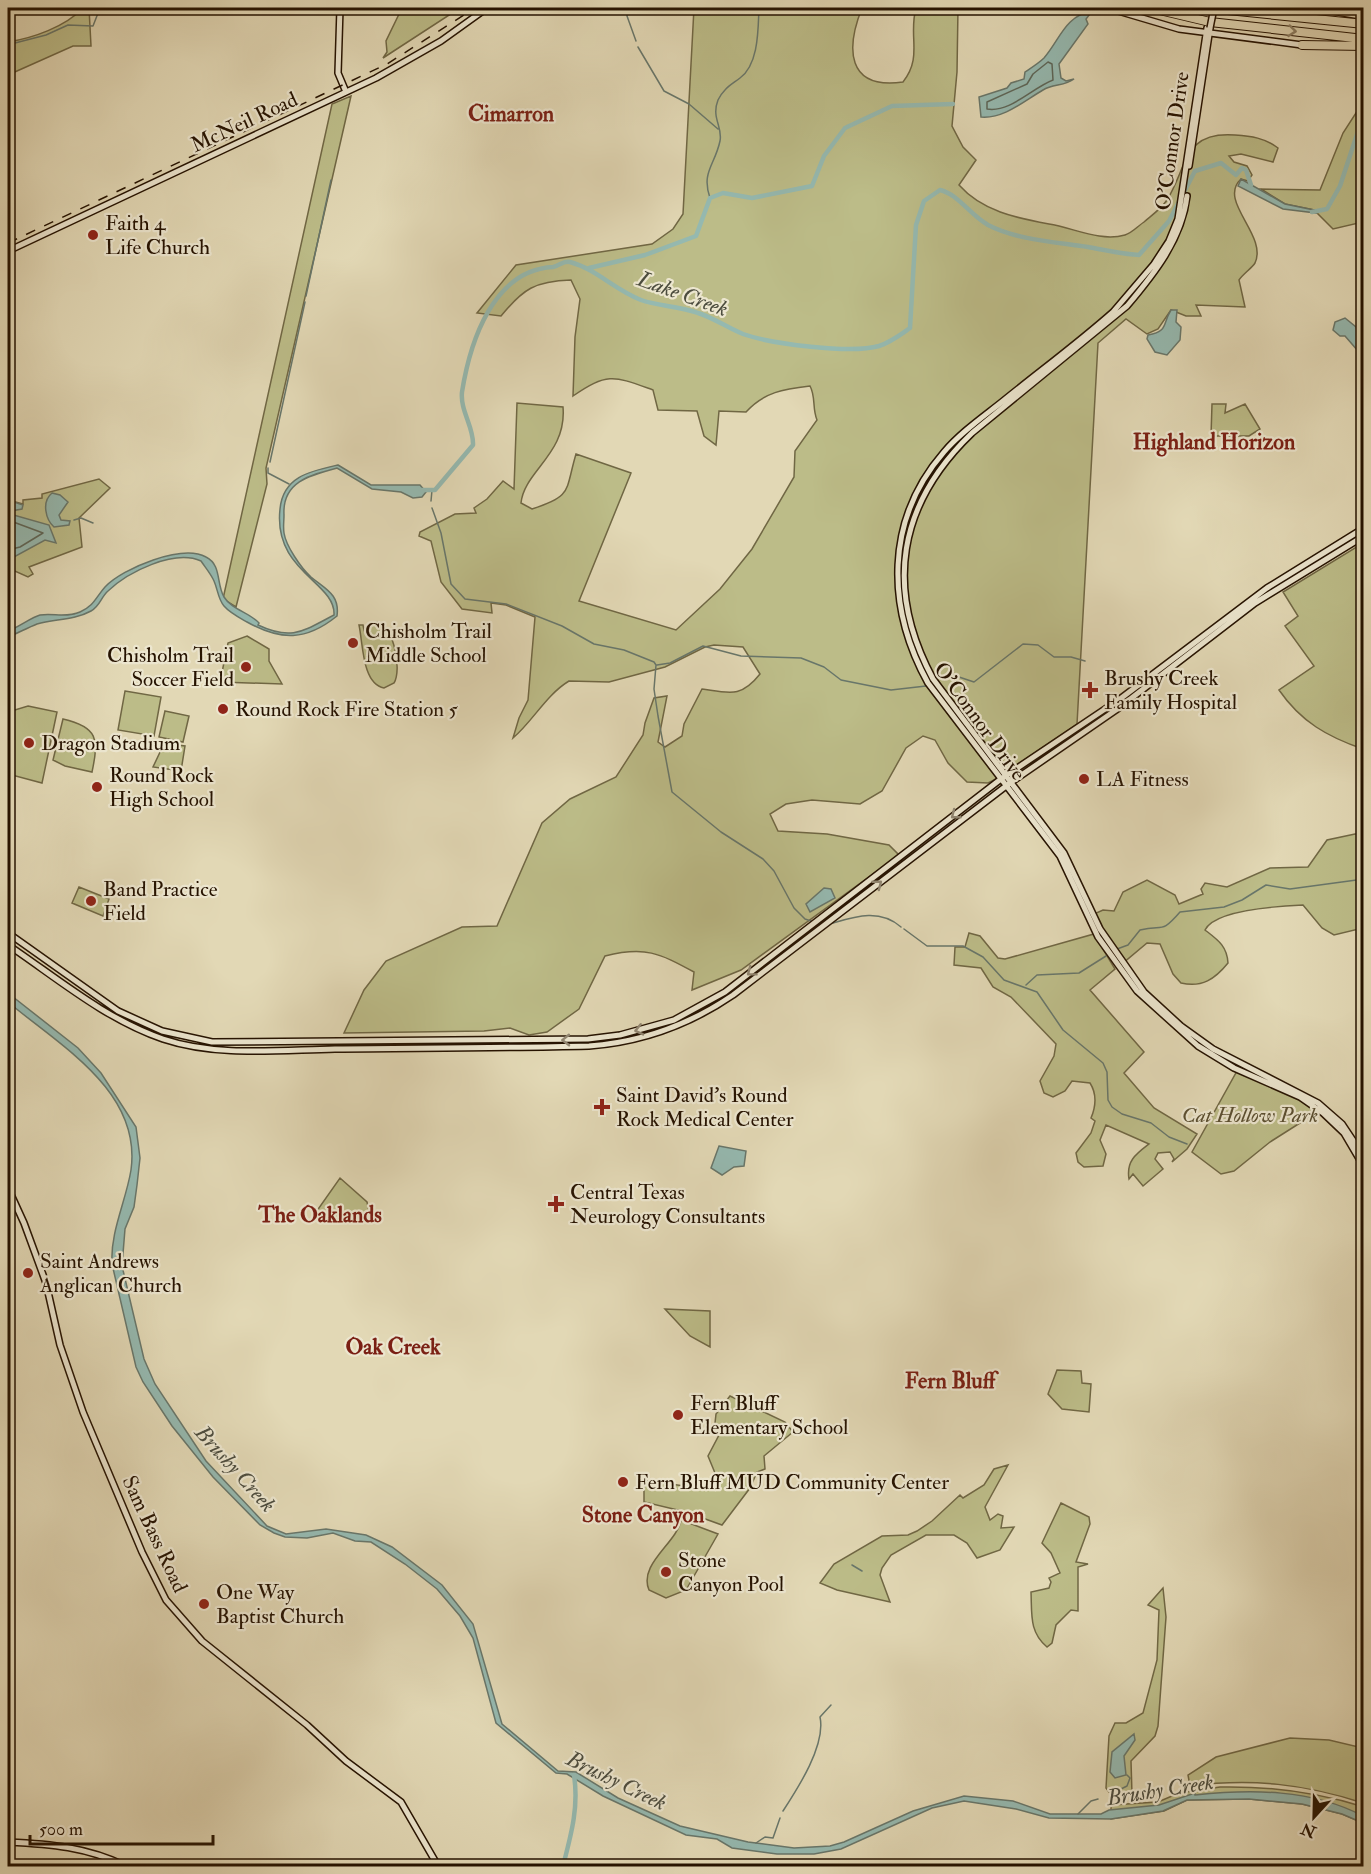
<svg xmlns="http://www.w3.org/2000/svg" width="1371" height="1874" font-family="'IM FELL Double Pica',serif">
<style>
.green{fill:#bcbc88;stroke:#706744;stroke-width:1.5}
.water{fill:#95b9b0;stroke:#68766a;stroke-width:1.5}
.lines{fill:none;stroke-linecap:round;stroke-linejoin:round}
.shore{stroke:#5d6658;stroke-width:1.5}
.stream{stroke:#68766a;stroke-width:1.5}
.river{stroke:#95b9b0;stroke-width:4.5}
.secondary-casing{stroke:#251200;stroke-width:8}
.motorway-casing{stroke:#251200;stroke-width:10}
.secondary{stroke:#ece6cf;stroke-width:5}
.motorway{stroke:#e2d8b5;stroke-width:8}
.rail{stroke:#251200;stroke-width:1.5;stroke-dasharray:10 10;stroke-linecap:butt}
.secondary-bridge-casing{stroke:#251200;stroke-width:8;stroke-linecap:butt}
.secondary-bridge{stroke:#ece6cf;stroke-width:5}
.oneway{stroke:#8d7f64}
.oneway2{stroke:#928772}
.poi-dot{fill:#8f2418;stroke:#ece6cf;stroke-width:2}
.labels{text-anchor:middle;stroke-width:4.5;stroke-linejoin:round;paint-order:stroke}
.street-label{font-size:21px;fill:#251200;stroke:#ece6cf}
.poi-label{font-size:21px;fill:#251200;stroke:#ece6cf;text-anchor:start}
.park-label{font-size:21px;font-style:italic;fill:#5a4e30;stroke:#ece6cf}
.neighbourhood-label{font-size:22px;font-weight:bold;fill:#7a1f14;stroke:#ece6cf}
.water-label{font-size:22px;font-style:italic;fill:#4c4c3e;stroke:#ece6cf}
</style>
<rect width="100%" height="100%" fill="#e2d8b5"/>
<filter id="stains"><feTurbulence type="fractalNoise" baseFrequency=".00333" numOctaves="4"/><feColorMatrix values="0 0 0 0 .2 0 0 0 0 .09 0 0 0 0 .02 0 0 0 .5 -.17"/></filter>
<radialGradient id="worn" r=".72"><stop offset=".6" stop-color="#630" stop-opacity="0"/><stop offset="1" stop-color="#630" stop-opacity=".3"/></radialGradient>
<path class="green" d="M83 8H89L91 46H73L8 75V42C33 38 65 27 83 8Z
M402 8H460L383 58 387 52 386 41Z
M694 8H862C846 48 846 90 903 82 923 57 908 36 916 8H958L957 72 952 126 963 147 976 160 959 185C982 211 1016 218 1049 224 1074 228 1100 242 1125 235 1132 233 1138 226 1144 222 1152 215 1161 209 1167 200 1188 166 1183 131 1235 135 1251 136 1265 138 1278 148L1273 162 1241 154 1229 156 1234 162 1247 166 1252 175 1248 181 1241 179C1217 201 1268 235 1255 263 1252 268 1243 274 1239 280L1245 307 1196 305 1201 316H1186L1171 310 1158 329 1147 334 1126 319 1098 343 1077 724 996 779 988 783 967 782 948 763 935 740 923 736 906 748 882 791 860 804 812 800 786 804 770 814 778 831 827 834 889 845 899 855 741 970 692 990 694 972C659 953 645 946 605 956L579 1009 547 1032 529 1035 510 1028 484 1031 344 1033 364 990 386 961 462 927 497 926 542 823 570 799 616 777 643 735 645 723 654 698 667 696 658 742 665 747 682 736 684 724 702 689C730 693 741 698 760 674L743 647 714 645 705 647 665 667 609 682 569 681C546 695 533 721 513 738L519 718 528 700 535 617 506 605 491 603 492 613 462 609 441 582 431 541 419 536 420 532 455 514 476 513 474 508 487 499 503 481 514 489 517 403 563 407C567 454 524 471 521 503L532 509C573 496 565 491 576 454L631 473 579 601 676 630 720 589 752 549 794 477 795 451 817 420C812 408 816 397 810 386 784 389 764 392 746 412L719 411 716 445 704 436 697 411 658 410 653 390C614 376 608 372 573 396L575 337 580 299 571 280C535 281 523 289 501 316L477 313 516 265 652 244 673 229 683 214Z
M351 96 266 468 267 484 236 607 223 599 332 104Z
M1363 102V222L1333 229 1314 210 1285 204 1261 189 1320 190 1343 133Z
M1212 404H1226L1225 413 1245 404 1260 429 1249 436H1211Z
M99 479 110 488 79 518 82 547 29 567 33 574 28 577 8 568V500L23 504V500L42 498V494Z
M1363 543V749C1328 737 1301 722 1279 690L1314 666 1285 626 1298 616 1283 592Z
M378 622C394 627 402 670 394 683L384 688C362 684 363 643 359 625H363L364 630 369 624Z
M247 636 269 649V661L282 684 220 682 228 643Z
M125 691 161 697 154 736 118 730Z
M28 706 57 712 42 783 8 774V712Z
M165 711 189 716 183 742 159 737Z
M63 719C98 727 99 739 92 772L65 766 53 760Z
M177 745 185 746 181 771 153 767 161 750Z
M1355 834H1363V928L1334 935 1322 928 1303 905C1281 906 1215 909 1205 930 1218 940 1227 946 1228 963 1215 979 1202 988 1181 983L1173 974 1160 944 1147 943 1123 963 1094 914 1103 910 1114 911 1123 892 1147 880 1175 895 1179 904 1203 894 1201 889 1205 883 1227 887 1270 868 1308 867 1327 840Z
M79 887 109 899 103 916 72 903Z
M969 933 980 936 998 958 1005 959 1094 934 1115 969 1090 990 1144 1052 1124 1073 1154 1108 1197 1134 1187 1149 1172 1162 1174 1159 1170 1152 1158 1153 1155 1159 1163 1169 1143 1186 1133 1174 1129 1179C1126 1161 1136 1154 1149 1144L1106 1125 1100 1140 1106 1154 1103 1166 1084 1167 1078 1162 1076 1153 1091 1133 1095 1121 1091 1118C1096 1106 1097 1094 1090 1083L1072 1081 1065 1091 1053 1097 1044 1093 1040 1081 1054 1056 1056 1044 1011 997 993 987 981 968 954 965 955 947H965Z
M1237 1071 1296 1097 1319 1111 1270 1142 1234 1171 1221 1174 1192 1152Z
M340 1178 367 1202 370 1215 360 1222 349 1216 328 1222 314 1215Z
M665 1309 710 1311V1347L690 1336Z
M1057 1370 1081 1371 1082 1383 1091 1384 1089 1412 1062 1409 1048 1394Z
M730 1396 785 1422 793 1432 764 1456 765 1469 757 1472 750 1488 722 1525 686 1512 644 1502V1480L684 1486 712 1483 715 1473 708 1456 719 1435 714 1432 716 1414Z
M1008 1465 985 1507 990 1520 998 1514 1003 1516 1001 1528 1014 1527 1000 1550 977 1558 967 1543 954 1535H926L891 1555 882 1568 880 1575 890 1602 837 1590 820 1583 834 1564 882 1536 908 1535 917 1531 932 1521 960 1495 963 1498 984 1485 994 1469Z
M1061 1503 1089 1517 1090 1524 1076 1562 1088 1564 1078 1567V1611L1071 1610 1056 1625 1052 1643 1047 1647C1029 1632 1032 1614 1031 1592L1049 1588 1051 1582 1049 1578 1060 1573 1051 1553 1042 1543Z
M681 1520 718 1534 686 1590 666 1598 649 1590C638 1564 677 1543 681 1520Z
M1163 1588 1166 1617 1158 1726 1155 1736 1131 1761 1132 1794 1109 1792 1106 1788 1109 1736 1115 1723H1126L1143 1713 1157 1660 1159 1610 1148 1605Z
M1290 1738 1329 1740 1363 1748V1803C1305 1784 1252 1778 1190 1786L1188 1775 1216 1757Z
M1220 1787C1270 1786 1316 1792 1364 1807L1363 1823 1342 1814 1302 1804 1249 1799 1187 1800 1164 1811 1111 1819V1805L1158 1802 1179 1793Z"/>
<path class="water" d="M1093 10 1086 19 1088 24 1059 64 1061 78 1066 81 1074 79C1065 86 1053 84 1043 90 1024 101 1004 119 981 117L979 97 1007 88 1011 83 1024 79 1025 72C1031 68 1039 63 1044 58 1061 38 1064 17 1093 10Z
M1241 179 1285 204 1314 210 1316 213 1283 209 1238 186Z
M1171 310H1177L1176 322 1181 327 1180 340 1167 355 1155 352 1147 339 1148 335C1169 331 1162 324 1171 310Z
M1345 318 1356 327 1362 348 1358 351 1345 336H1340L1333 330 1335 322Z
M338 465 371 485H420L426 492 422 497 413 498 401 492 372 489 337 468C310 475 282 482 284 515 284 521 283 527 284 533 286 546 301 568 311 577 325 589 340 594 337 616 306 641 281 641 247 622 240 618 230 613 224 606 218 599 218 590 214 581 211 574 205 567 201 561 174 549 128 572 108 591 101 597 100 606 91 611 75 620 55 619 37 624 27 628 18 633 8 637V631C17 628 32 617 40 615 54 613 66 618 80 612 94 606 96 597 105 587 123 568 182 544 206 557 222 565 216 584 224 597 232 610 249 612 259 623L258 625C292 641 303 631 334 615 336 582 273 572 280 509 283 476 311 471 338 465Z
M52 493 60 495 68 502 59 515 61 520 70 521 69 525 54 527C46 520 41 502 52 493Z
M8 500 23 505 22 509 11 511 10 514 49 525 56 543 45 540 14 557 9 556Z
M824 888 831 889 835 898 810 912 806 904Z
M8 993 78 1048 101 1073 136 1127 140 1158 137 1185 134 1207 125 1229 122 1266 144 1359 155 1384 206 1461 267 1526 286 1534 326 1529 366 1535 392 1547 442 1585 473 1624 502 1724 558 1771 576 1772 618 1798 680 1826 748 1842 794 1848 830 1846 844 1842 913 1811 964 1796 1013 1801 1050 1814H1101L1109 1810 1159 1805 1195 1793V1795C1251 1789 1312 1789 1363 1816V1823L1342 1814 1302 1804 1249 1799 1187 1800 1163 1811 1111 1819 1049 1818 1016 1809 964 1801 932 1808 841 1849 814 1854H777L732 1848 717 1839 686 1835 603 1796 567 1774 556 1773 496 1723 473 1638 460 1616 437 1589 405 1564 371 1542 355 1541 333 1533 307 1538 285 1537 274 1533 260 1525 213 1477 172 1426 143 1382 136 1367 112 1264C110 1232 126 1201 131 1170 142 1091 59 1045 8 1002Z
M719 1146 746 1151 744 1166 734 1167 722 1175 711 1168Z
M1134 1734 1135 1740 1124 1756 1126 1775 1115 1778 1110 1772 1112 1752Z"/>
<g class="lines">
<path class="shore" d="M1048 62 1052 64 1053 80C1032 88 1010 113 987 109V102L1027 84 1033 74Z
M8 520 43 533 20 547 8 550"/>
<path class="stream" d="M627 8V16L636 41
M638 47 664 91 689 104 718 129
M8 58 12 54V45L15 43 46 35 68 25 93 26 100 8
M710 198C701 172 715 165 720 141 723 127 711 118 718 100 724 88 731 85 740 78 759 64 758 29 759 8
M306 296 331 180
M270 462 305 302
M268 468V473L289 484
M431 501 432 490
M432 508 441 533 451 584 465 599 506 604 562 626 594 644 624 650 654 662 656 665 654 689 658 716 672 792 721 832 763 859 774 871 794 908 805 919 811 921
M74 520 81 518 93 523
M657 665 670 663 703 646 741 656 801 658 824 667 841 680 891 690 926 686
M937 678 953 675 974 682 1023 644 1038 645 1054 657H1071L1085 661
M833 923C857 916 880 909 901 927
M904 929 927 946H963L983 957 1004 980 1037 992 1063 1030 1103 1063 1107 1072 1108 1100 1112 1107 1122 1114 1151 1123 1169 1137 1187 1144
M1117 949 1128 945 1140 930C1164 924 1160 935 1180 912L1224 907 1242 900 1266 885 1290 889 1364 879
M1026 985 1037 975 1079 973 1106 956
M852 1565 862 1571
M1116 1787 1121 1789 1127 1786 1130 1778 1127 1775
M783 1811C798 1788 826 1745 820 1717L831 1705
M1078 1814 1091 1801 1098 1799
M756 1843 765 1837 773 1838 780 1818"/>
<path class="river" d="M1312 212 1327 209 1340 186 1364 113
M589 268 645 255 696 236 710 198 723 193 752 198 812 186 824 156 845 128 892 106 953 104
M421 490H435L473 445C474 427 460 411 462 392 470 342 493 270 553 267 559 266 564 260 570 262 596 269 615 290 641 300 657 306 680 306 698 313 714 318 728 328 743 334 771 344 851 354 879 346 891 342 900 335 910 328L916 225 924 201 940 190C958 194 970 215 988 225 1017 240 1056 242 1088 247 1105 250 1121 254 1139 255L1169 221 1195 171 1221 163 1236 175 1242 168 1246 170 1251 185
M563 1866C571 1835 579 1807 574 1775"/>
<g class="secondary-casing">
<path id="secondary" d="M340 8 338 73 346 92
M1108 8 1179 29 1302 45
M1207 28 1178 219 1169 241 1154 264 1113 312C1078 343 1040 371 1003 401 983 417 961 432 944 452 885 520 886 607 928 683L1060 856 1098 937 1137 991 1198 1046 1234 1068 1300 1097 1323 1113 1344 1133 1364 1167
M1189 166 1210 28
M1187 196C1182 239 1154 274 1127 306L972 433C898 504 884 588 933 679L1064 853 1100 929 1144 992 1181 1026 1213 1049 1318 1103 1342 1124 1364 1157
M8 251 376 78 441 41 487 8
M8 933 118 1011 162 1031 212 1042 588 1039 620 1035 674 1020 725 992 1001 779 1120 699 1267 588 1364 528
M8 945C57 978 105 1019 163 1039 217 1057 278 1050 335 1049 419 1048 504 1048 589 1046 643 1042 689 1025 733 995L1010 783 1116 710 1255 603 1364 536
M8 1188 24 1223 46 1283 60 1345 83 1412 142 1552 166 1600 202 1641 307 1725 346 1761 401 1802 438 1866
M8 1842C50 1844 87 1847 126 1866"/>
</g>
<g class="motorway-casing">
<path id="motorway" d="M1151 8 1210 22 1364 39
M1208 8 1364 24
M1321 8 1364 15
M1302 45 1364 46"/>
</g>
<use href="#secondary" class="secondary"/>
<use href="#motorway" class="motorway"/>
<path class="rail" d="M8 243 387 64 475 8"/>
<g class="secondary-bridge-casing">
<path id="secondary-bridge" d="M1210 28 1214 8"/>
</g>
<use href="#secondary-bridge" class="secondary-bridge"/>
</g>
<defs><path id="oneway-chevron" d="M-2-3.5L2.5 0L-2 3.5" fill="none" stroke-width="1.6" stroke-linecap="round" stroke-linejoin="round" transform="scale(1.5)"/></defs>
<use class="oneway" href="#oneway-chevron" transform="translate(1292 31) rotate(6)"/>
<g class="oneway2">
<use href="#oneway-chevron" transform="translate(955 815) rotate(142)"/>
<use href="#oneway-chevron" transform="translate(878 884) rotate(-38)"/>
<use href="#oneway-chevron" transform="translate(751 972) rotate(143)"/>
<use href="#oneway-chevron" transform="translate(639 1030) rotate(167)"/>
<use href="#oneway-chevron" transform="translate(566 1040) rotate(179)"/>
</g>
<g class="poi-dot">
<circle cx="93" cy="235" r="6"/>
<circle cx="353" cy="643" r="6"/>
<circle cx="246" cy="667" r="6"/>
<path d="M1087 681h6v6h6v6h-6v6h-6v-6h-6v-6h6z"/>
<circle cx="223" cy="709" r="6"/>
<circle cx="29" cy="743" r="6"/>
<circle cx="1084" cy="779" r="6"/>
<circle cx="97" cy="787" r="6"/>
<circle cx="91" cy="901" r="6"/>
<path d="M599 1098h6v6h6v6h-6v6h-6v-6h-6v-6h6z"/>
<path d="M553 1195h6v6h6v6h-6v6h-6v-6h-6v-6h6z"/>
<circle cx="28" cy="1273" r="6"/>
<circle cx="678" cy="1415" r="6"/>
<circle cx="623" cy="1482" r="6"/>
<circle cx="666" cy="1572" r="6"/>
<circle cx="204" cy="1604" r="6"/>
</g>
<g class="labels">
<g class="street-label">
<text transform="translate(244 122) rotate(-25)" y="7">McNeil Road</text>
<text transform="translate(1172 141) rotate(-82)" y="7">O'Connor Drive</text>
<text transform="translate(980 721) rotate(54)" y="7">O'Connor Drive</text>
<text transform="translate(155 1534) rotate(65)" y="7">Sam Bass Road</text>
</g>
<g class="poi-label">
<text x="105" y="230">Faith 4<tspan x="105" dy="24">Life Church</tspan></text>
<text x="365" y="638">Chisholm Trail<tspan x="365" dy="24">Middle School</tspan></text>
<text x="234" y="662" text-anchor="end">Chisholm Trail<tspan x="234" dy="24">Soccer Field</tspan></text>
<text x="1104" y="685">Brushy Creek<tspan x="1104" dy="24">Family Hospital</tspan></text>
<text x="235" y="716">Round Rock Fire Station 5</text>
<text x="41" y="750">Dragon Stadium</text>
<text x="109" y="782">Round Rock<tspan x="109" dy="24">High School</tspan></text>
<text x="1096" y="786">LA Fitness</text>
<text x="103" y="896">Band Practice<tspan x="103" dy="24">Field</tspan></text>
<text x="616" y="1102">Saint David's Round<tspan x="616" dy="24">Rock Medical Center</tspan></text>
<text x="570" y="1199">Central Texas<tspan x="570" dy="24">Neurology Consultants</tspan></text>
<text x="40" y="1268">Saint Andrews<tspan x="40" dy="24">Anglican Church</tspan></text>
<text x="690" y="1410">Fern Bluff<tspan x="690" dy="24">Elementary School</tspan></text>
<text x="635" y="1489">Fern Bluff MUD Community Center</text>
<text x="678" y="1567">Stone<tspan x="678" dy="24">Canyon Pool</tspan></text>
<text x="216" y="1599">One Way<tspan x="216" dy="24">Baptist Church</tspan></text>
</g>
<g class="park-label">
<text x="1250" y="1122">Cat Hollow Park</text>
</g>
<g class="neighbourhood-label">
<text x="511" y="121">Cimarron</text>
<text x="1214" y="449">Highland Horizon</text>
<text x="320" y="1222">The Oaklands</text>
<text x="393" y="1354">Oak Creek</text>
<text x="950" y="1388">Fern Bluff</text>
<text x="643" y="1522">Stone Canyon</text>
</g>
<g class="water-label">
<text transform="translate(683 293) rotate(20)" y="8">Lake Creek</text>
<text transform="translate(236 1468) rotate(48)" y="8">Brushy Creek</text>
<text transform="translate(617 1780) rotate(26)" y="8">Brushy Creek</text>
<text transform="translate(1160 1789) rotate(-9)" y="8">Brushy Creek</text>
</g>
</g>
<rect width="1371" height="1874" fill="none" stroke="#e2d8b5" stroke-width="30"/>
<rect x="9" y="9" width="1353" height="1856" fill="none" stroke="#251200" stroke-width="3"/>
<rect x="15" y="15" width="1341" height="1844" fill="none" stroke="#251200" stroke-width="1.5"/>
<g transform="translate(1314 1817) rotate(202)" stroke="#ece6cf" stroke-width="4.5" paint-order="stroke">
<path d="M0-4.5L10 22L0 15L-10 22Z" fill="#251200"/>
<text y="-9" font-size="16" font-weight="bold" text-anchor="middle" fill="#251200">N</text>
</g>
<path d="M30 1835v9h183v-9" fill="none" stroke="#251200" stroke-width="3"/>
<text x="39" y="1835" font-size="18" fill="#251200" stroke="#ece6cf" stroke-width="4.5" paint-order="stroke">500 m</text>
<rect width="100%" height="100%" filter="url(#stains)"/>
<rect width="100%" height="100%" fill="url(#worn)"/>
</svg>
